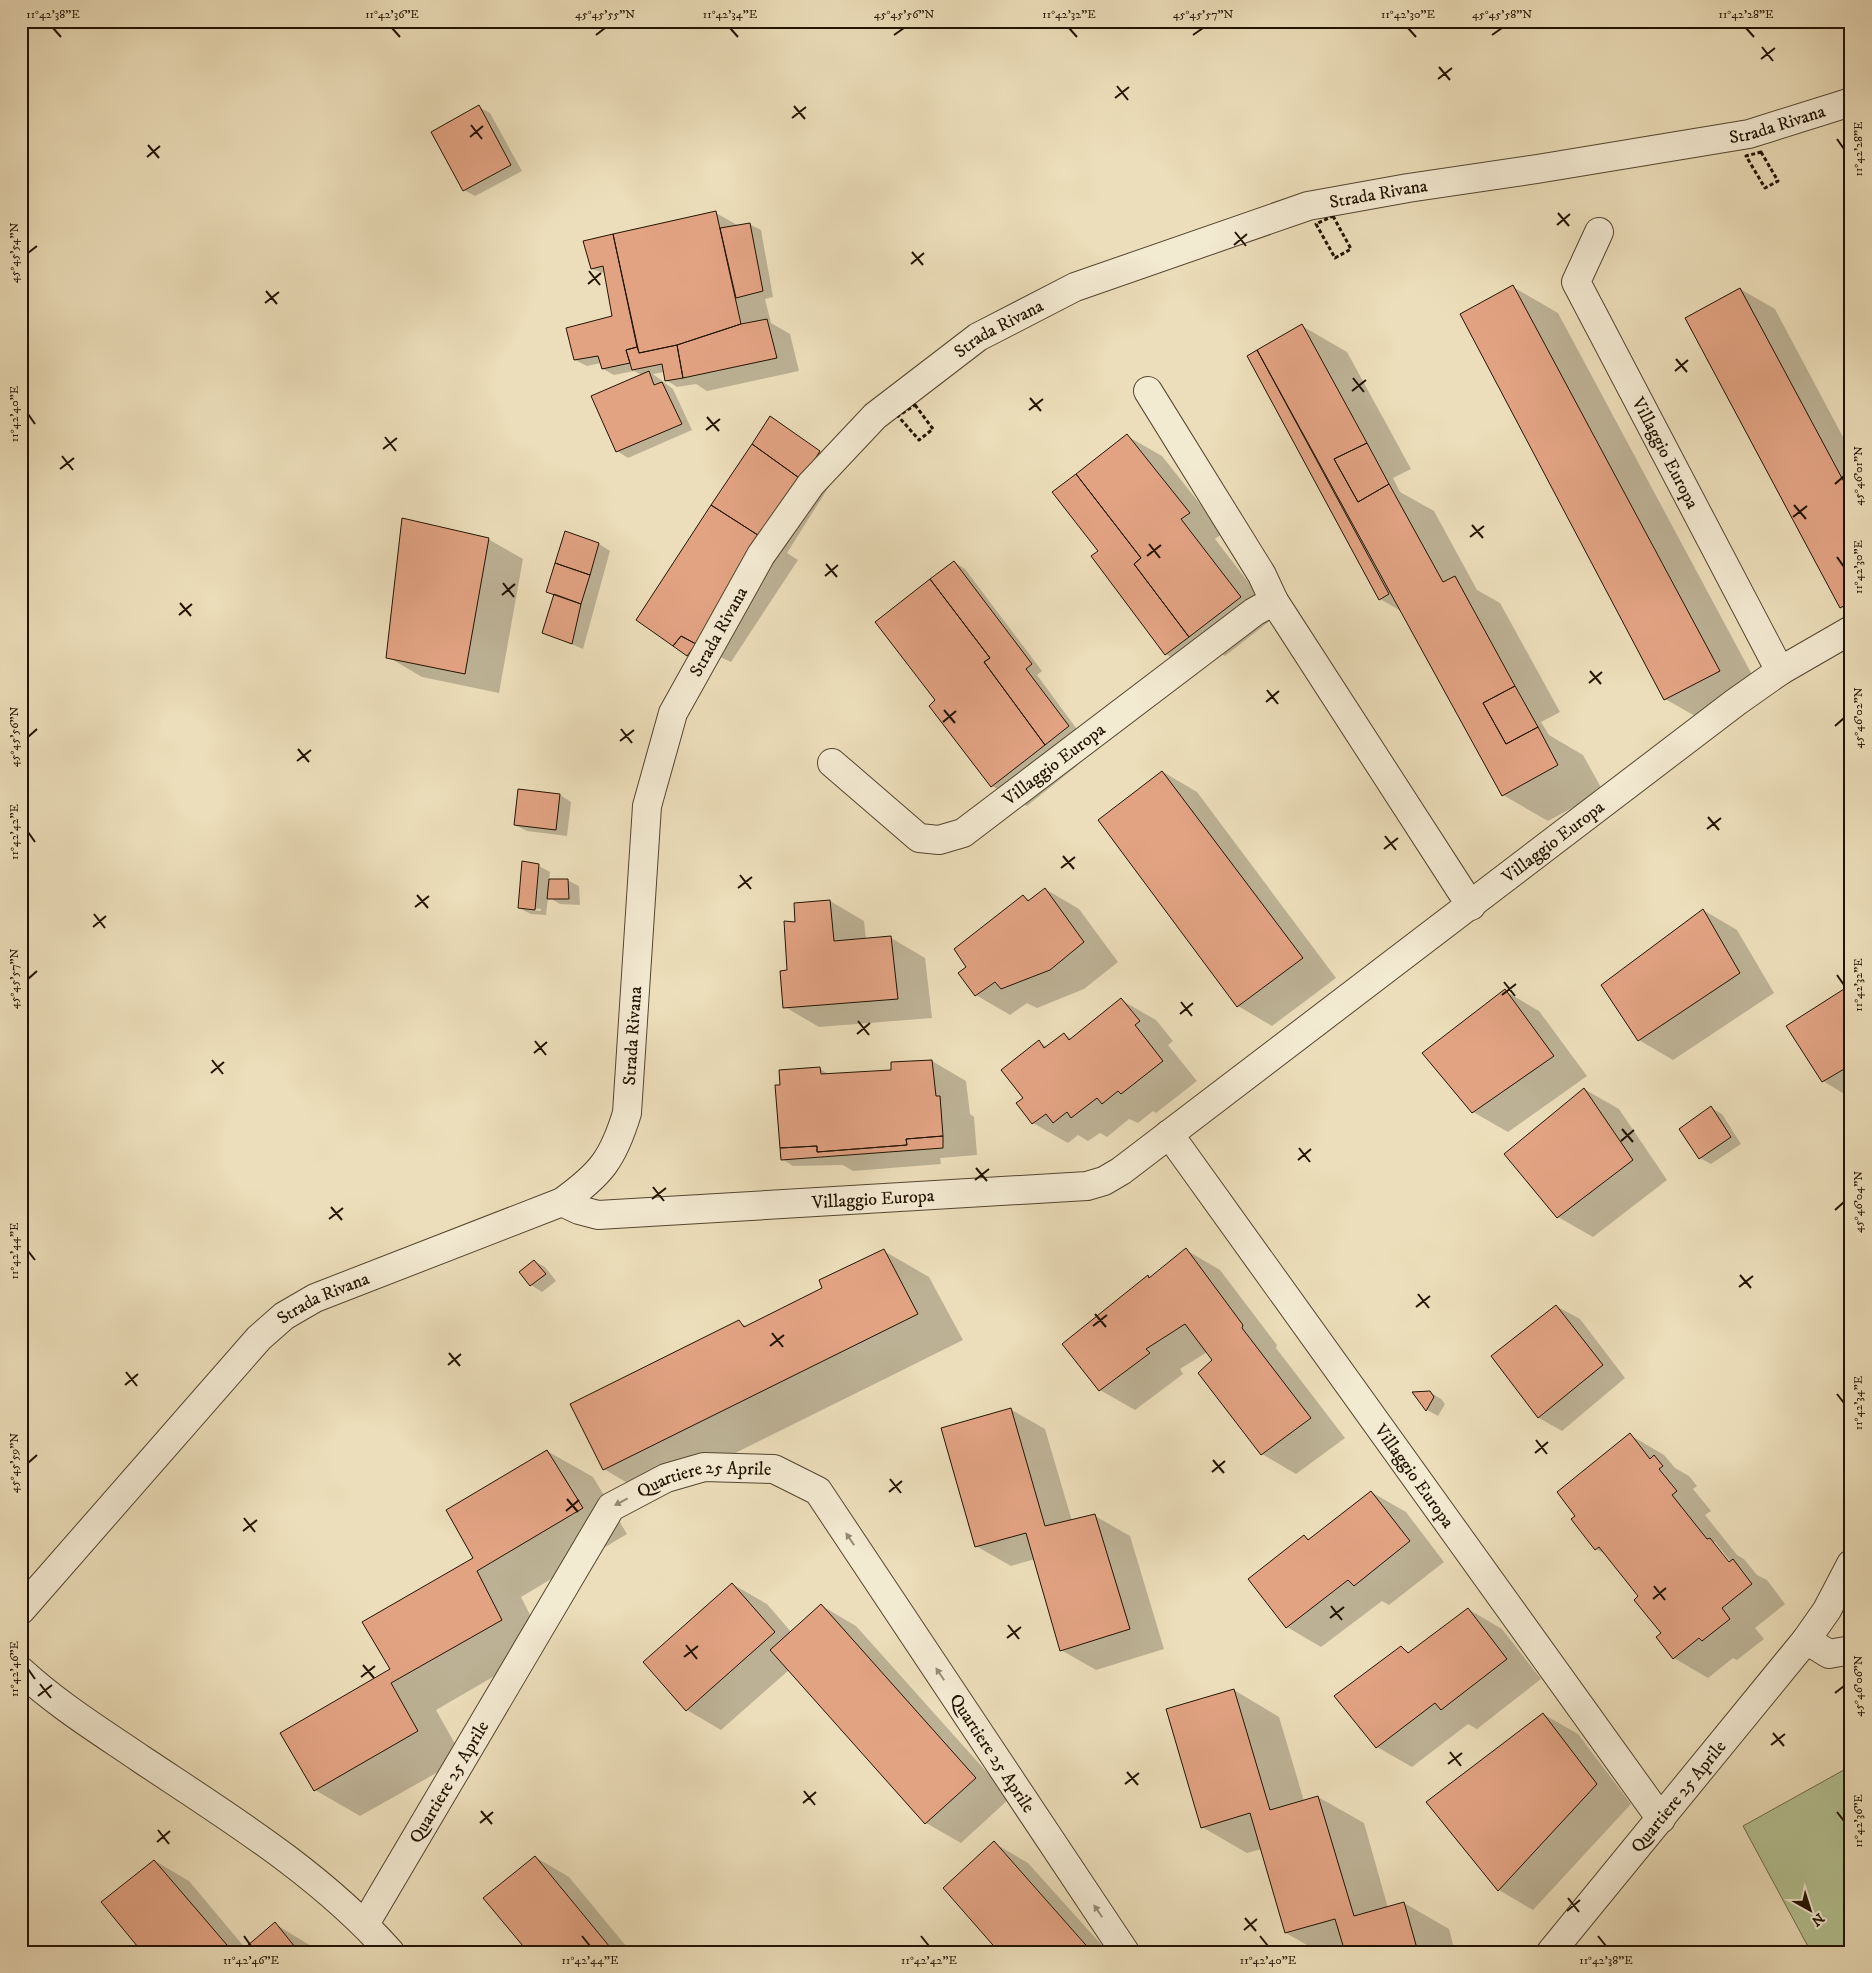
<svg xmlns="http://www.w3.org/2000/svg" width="1872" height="1973" font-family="'IM FELL DW Pica',serif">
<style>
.green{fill:#b5c292;stroke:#6c6a4a}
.shadow{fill:#0003;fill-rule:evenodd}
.building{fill:#e2a383;stroke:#221301}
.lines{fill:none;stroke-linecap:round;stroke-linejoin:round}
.minor-casing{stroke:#54462f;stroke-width:30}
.path{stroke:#221301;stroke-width:3;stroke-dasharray:4 2.5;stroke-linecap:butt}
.minor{stroke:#f3ead2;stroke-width:28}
.oneway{fill:#958974}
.ticks{fill:none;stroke:#221301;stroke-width:2}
.labels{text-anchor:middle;stroke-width:4;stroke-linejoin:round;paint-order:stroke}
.street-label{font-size:18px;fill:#221301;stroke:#f3ead2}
.neatline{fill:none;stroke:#221301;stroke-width:2}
.ticks-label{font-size:12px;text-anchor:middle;fill:#221301}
</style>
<rect width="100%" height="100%" fill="#ecdeba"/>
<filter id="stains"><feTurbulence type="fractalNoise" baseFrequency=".004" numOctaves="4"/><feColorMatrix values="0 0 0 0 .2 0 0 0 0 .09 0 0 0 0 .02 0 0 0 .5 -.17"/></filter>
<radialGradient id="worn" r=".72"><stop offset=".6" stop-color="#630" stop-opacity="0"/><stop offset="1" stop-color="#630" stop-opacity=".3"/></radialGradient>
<path class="green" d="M1851 1766V1952H1811L1743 1826Z"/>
<path class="shadow" d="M479 107 490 113 522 171 475 196 464 190Z
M716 213 739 226 749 224 761 230 773 297 765 299 771 323 790 334 799 371 707 391 696 384 677 387 666 380 664 372 653 374 673 389 692 430 628 458 617 451 642 375 634 371 614 375 603 369 601 363 587 366 575 360 613 317 606 274 592 269 585 242Z
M1513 287 1558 313 1764 697 1711 725 1665 699Z
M1740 289 1775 309 1851 452V612L1841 607Z
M1302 326 1347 352 1411 469 1393 478 1400 492 1434 511 1477 590 1500 603 1560 712 1541 722 1549 735 1583 755 1603 791 1548 821 1503 795 1401 611 1380 599 1257 352Z
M770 418 842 466 787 553 798 560 731 662 716 655 699 661 688 655Z
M1127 436 1162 456 1223 533 1215 539 1275 617 1225 656 1201 642 1177 661 1166 654 1093 556 1099 552Z
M566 533 599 544 610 551 583 649 543 632 555 595 548 591Z
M488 539 523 559 499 693 422 677 388 657Z
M954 562 965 569 1042 671 1037 675 1079 732 1064 745 1078 765 1027 806 992 786 936 700Z
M1163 772 1197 792 1336 978 1272 1026 1238 1006 1100 820Z
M560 795 571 802 567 836 527 831 515 825Z
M539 866 550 872 549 881 567 880 579 886 580 905 560 904 548 897 546 915 531 914 519 908ZM529 908 541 909V911L529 910Z
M1045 889 1079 909 1118 962 1084 989 1037 1008 1027 1003 1010 1015 976 995 968 967 1023 896 1031 901Z
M830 901 864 921 866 940 891 938 925 958 932 1018 819 1027 785 1007 796 923Z
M1703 910 1737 930 1774 993 1673 1060 1639 1040Z
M1844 990 1851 994V1092L1846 1095 1823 1081 1788 1027Z
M1505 991 1539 1011 1587 1076 1508 1132 1473 1112Z
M1121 1000 1156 1020 1173 1041 1168 1045 1197 1081 1156 1113 1153 1111 1138 1123 1129 1119 1107 1137 1100 1133 1088 1141 1078 1135 1068 1143 1033 1123 1018 1104 1025 1098 1039 1042 1048 1047 1064 1034 1072 1039Z
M932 1061 966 1081 970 1114 974 1117 977 1155 940 1158 941 1164 853 1171 843 1165 793 1166 782 1159V1086L820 1069 830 1075 892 1071Z
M1584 1089 1619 1109 1667 1180 1593 1237 1558 1217Z
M1711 1108 1722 1114 1741 1144 1711 1164 1700 1158Z
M1186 1250 1220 1270 1277 1345 1276 1348 1345 1438 1296 1474 1262 1454 1207 1352 1180 1369 1183 1374 1135 1410 1100 1390 1064 1344 1148 1276 1151 1278Z
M884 1251 929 1277 963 1340 649 1496 604 1469 739 1322 748 1327 824 1289Z
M534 1261 545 1267 556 1281 542 1292 531 1285 520 1272Z
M1556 1306 1580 1319 1625 1378 1562 1431 1539 1418 1493 1356Z
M1430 1392 1441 1399 1445 1404 1438 1416 1427 1410 1415 1394Z
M1010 1409 1045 1429 1072 1521 1095 1516 1130 1536 1164 1649 1096 1670 1061 1650 1035 1559 1011 1566 976 1546Z
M1630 1435 1664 1455 1675 1468 1689 1476 1697 1486 1693 1489 1711 1511 1705 1515 1737 1555 1744 1559 1757 1575 1767 1580 1785 1604 1755 1628 1764 1639 1737 1660 1733 1658 1708 1678 1674 1658 1663 1634 1640 1596 1607 1555 1596 1549 1577 1516ZM1712 1542H1715L1734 1566 1732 1567Z
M547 1451 593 1477 627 1534 521 1597 546 1646 436 1710 463 1758 360 1816 315 1790 392 1669 475 1559Z
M1371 1492 1406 1512 1444 1562 1389 1605 1382 1601 1321 1647 1287 1627 1304 1536 1310 1540Z
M732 1584 767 1604 792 1633 822 1606 856 1626 1010 1798 961 1843 926 1823 789 1670 721 1730 687 1710 644 1662Z
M1468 1609 1502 1629 1541 1679 1477 1729 1468 1724 1412 1767 1377 1747 1336 1696 1401 1647 1410 1653Z
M1234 1690 1279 1717 1304 1801 1318 1797 1364 1823 1388 1908 1404 1903 1449 1929 1455 1952H1319L1286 1933 1262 1849 1247 1853 1202 1827Z
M1543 1714 1578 1734 1631 1804 1533 1910 1499 1890Z
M994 1843 1028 1863 1108 1952H1001Z
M535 1857 569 1877 631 1952H529Z
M155 1861 189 1881 246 1949 275 1924 321 1952H144Z"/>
<path class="building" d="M479 105 511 165 463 191 431 132Z
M716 211 741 324 677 345 639 353 613 234Z
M750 223 763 291 736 298 720 228Z
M613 234 637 347 626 350 630 363 602 369 598 356 574 360 566 328 612 316 603 266 591 269 583 241Z
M1513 285 1720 671 1664 700 1460 314Z
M1740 288 1851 495V602L1840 608 1685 318Z
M767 319 777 358 683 378 677 345 741 324Z
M1302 324 1367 443 1334 459 1358 502 1389 484 1443 582 1455 576 1515 686 1483 703 1506 744 1538 727 1558 765 1502 796 1257 350Z
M677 345 683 378 665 381 662 364 632 370 626 350 637 347 639 353Z
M1257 350 1389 594 1379 600 1247 356Z
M649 371 654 385 662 382 682 424 616 452 591 396Z
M770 416 820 451 802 480 752 444Z
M1127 434 1190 513 1181 519 1241 597 1189 637 1134 564 1141 558 1076 474Z
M1367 443 1389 484 1358 502 1334 459Z
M752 444 802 480 764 539 711 505Z
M1076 474 1141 558 1134 564 1189 637 1165 655 1091 556 1098 551 1052 492Z
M711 505 764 539 696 644 681 636 673 646 636 620Z
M402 518 489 538 465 674 386 658Z
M565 531 599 543 590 575 555 563Z
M954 561 1032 664 1026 669 1069 726 1045 745 984 662 990 658 930 579Z
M555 563 590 575 581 604 546 592Z
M930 579 990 658 984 662 1045 745 991 787 929 706 935 700 875 622Z
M554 594 581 604 572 644 542 633Z
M681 636 696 644 687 656 673 646Z
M1515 686 1538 727 1506 744 1483 703Z
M1162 771 1303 958 1237 1007 1098 820Z
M518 789 560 794 556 830 514 825Z
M522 861 539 864 535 910 518 908Z
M549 879H568L569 899H547Z
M1045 888 1084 942 1050 970 1001 989 995 982 975 996 958 973 966 967 954 949 1023 895 1028 901Z
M830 900 834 941 891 936 898 999 783 1008 780 971 787 970 784 921 795 922 794 903Z
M1703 909 1740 973 1638 1041 1601 985Z
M1505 989 1554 1056 1472 1113 1422 1053Z
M1844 989 1851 999V1065L1822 1082 1786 1026Z
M1121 998 1140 1021 1135 1025 1163 1061 1121 1094 1118 1091 1102 1104 1097 1098 1071 1118 1067 1112 1053 1123 1046 1114 1032 1124 1016 1103 1023 1098 1001 1070 1039 1040 1044 1048 1064 1033 1069 1040Z
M932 1060 936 1096H940L943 1136 906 1139 907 1145 817 1152V1146L780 1148 775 1085H780L779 1070 820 1067 821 1074 891 1070V1062Z
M1584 1088 1633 1160 1557 1218 1504 1154Z
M1711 1106 1731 1137 1699 1159 1679 1129Z
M943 1136V1148L781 1160 780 1148 817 1146V1152L907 1145 906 1139Z
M1186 1248 1243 1325 1242 1328 1311 1418 1261 1455 1198 1373 1212 1360 1185 1324 1146 1349 1150 1353 1099 1391 1062 1344 1148 1275 1149 1278Z
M884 1249 918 1314 603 1470 570 1404 739 1320 744 1327 822 1288 819 1280Z
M534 1260 546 1274 530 1286 519 1272Z
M1556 1305 1603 1365 1538 1418 1491 1356Z
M1430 1391 1434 1397 1426 1411 1412 1392Z
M1011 1408 1045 1526 1095 1514 1130 1629 1060 1651 1026 1533 975 1547 941 1428Z
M1630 1433 1650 1459 1654 1455 1663 1466 1659 1469 1677 1491 1672 1495 1707 1539 1710 1538 1729 1562 1733 1559 1752 1584 1722 1608 1730 1619 1702 1641 1699 1638 1673 1659 1656 1637 1661 1633 1634 1600 1638 1596 1599 1547 1595 1550 1571 1519 1575 1516 1557 1492Z
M547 1450 583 1508 477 1571 502 1620 391 1683 418 1731 314 1791 280 1733 390 1669 362 1622 473 1558 446 1510Z
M1371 1491 1410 1541 1354 1586 1348 1580 1286 1628 1248 1579 1304 1535 1308 1540Z
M732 1583 775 1632 686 1711 643 1662Z
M821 1604 976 1778 925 1824 770 1650Z
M1468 1608 1507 1659 1441 1710 1435 1703 1376 1748 1334 1696 1401 1646 1408 1653Z
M1234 1689 1270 1810 1318 1796 1354 1916 1404 1902 1418 1952H1345L1335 1919 1285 1933 1250 1813 1201 1828 1166 1709Z
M1543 1713 1597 1784 1498 1891 1426 1802Z
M994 1841 1092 1952H999L943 1888Z
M535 1856 614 1952H528L483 1898Z
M154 1860 233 1952H142L101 1902Z
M275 1922 299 1952H240Z"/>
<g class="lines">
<g class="minor-casing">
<g id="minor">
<path id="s1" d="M1599 232 1576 282 1780 671"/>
<path d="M1148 391 1262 575 1274 601 1471 906"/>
<path id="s2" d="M832 763 919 838 939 840 963 833 1254 612 1274 601"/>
<path id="s3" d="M1169 1134 1661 1819"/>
<path id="s4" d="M562 1202 579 1210 598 1215 1087 1186 1104 1181 1121 1171 1736 702 1780 671 1851 630"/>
<path id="s5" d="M21 1610 259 1338 284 1316 315 1298 562 1202C601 1174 613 1159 627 1113L647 806 673 713 761 555 811 484 875 416 978 337 1075 287 1308 206 1408 188 1537 169 1749 134 1851 102"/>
<path d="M1806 1640 1829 1654 1851 1650"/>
<path d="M21 1671C58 1705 100 1731 141 1759 228 1817 320 1873 390 1952"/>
<path id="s6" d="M365 1924 611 1507 666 1478 704 1467 774 1469 818 1491 1125 1952"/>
<path id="s7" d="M1551 1952 1806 1640 1827 1610 1851 1564"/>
</g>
</g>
<path class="path" d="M1761 152 1778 181 1765 188 1746 156Z
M1333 216 1351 249 1335 258 1316 224Z
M915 405 933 429 919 440 898 416Z"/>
<use href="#minor" class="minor"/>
</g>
<defs><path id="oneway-solid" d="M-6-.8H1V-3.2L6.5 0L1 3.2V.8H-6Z" transform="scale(1.25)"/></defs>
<g class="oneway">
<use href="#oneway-solid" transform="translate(621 1502) rotate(152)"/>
<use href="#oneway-solid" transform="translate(850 1539) rotate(-124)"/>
<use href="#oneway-solid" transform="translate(940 1674) rotate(-124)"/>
<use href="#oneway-solid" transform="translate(1098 1911) rotate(-124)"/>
</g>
<path class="ticks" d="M53 28 61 37M392 28 400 37M730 28 738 37M1069 28 1077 37M1408 28 1416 37M1746 28 1754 37M596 35 605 28M894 35 904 28M1193 35 1203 28M1492 35 1502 28M1762 47 1773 61M1761 59 1775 48M1439 67 1450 80M1438 79 1452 68M1117 86 1128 100M1115 98 1129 87M794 106 805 119M792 118 806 107M471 125 482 139M470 137 483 126M1837 139 1844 149M148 145 159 158M147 157 160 146M1558 213 1569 226M1557 225 1570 214M1235 232 1246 246M1234 245 1247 234M912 252 923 265M28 253 37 246M911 264 924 253M589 271 600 285M588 284 601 273M266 291 277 304M265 303 279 292M1676 359 1687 372M1675 371 1688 360M1353 378 1364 392M1352 391 1366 380M1030 398 1041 411M1029 410 1043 399M28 414 35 424M707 417 719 431M706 430 720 419M385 437 396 451M383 449 397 438M62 456 73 470M60 469 74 458M1835 484 1844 476M1794 505 1806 519M1793 517 1807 506M1472 525 1483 538M1470 537 1484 526M1149 544 1160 558M1147 556 1161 545M1837 557 1844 567M826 564 837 577M825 576 838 565M503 583 514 597M502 595 515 584M180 603 191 616M179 615 192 604M1590 671 1601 684M1589 683 1602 672M1267 690 1278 704M1266 702 1279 691M944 710 955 723M943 722 956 711M1835 726 1844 718M621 729 632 743M28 737 37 729M620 741 634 730M298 749 309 762M297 761 311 750M1708 817 1719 830M1707 829 1721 818M28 832 35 842M1385 836 1396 850M1384 849 1398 838M1063 856 1074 869M1061 868 1075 857M740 875 751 889M738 888 752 877M417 895 428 908M415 907 429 896M94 914 105 928M93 927 106 916M1837 975 1844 985M28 979 37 971M1504 982 1515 996M1502 995 1516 984M1181 1002 1192 1016M1180 1014 1193 1003M858 1021 869 1035M857 1034 870 1023M535 1041 546 1055M534 1053 547 1042M212 1060 223 1074M211 1073 224 1062M1622 1129 1633 1142M1621 1141 1634 1130M1299 1148 1310 1162M1298 1160 1311 1149M976 1168 987 1181M975 1180 989 1169M653 1187 664 1201M652 1199 666 1188M331 1207 342 1220M1835 1210 1844 1202M329 1219 343 1208M28 1251 35 1260M1740 1275 1751 1288M1739 1287 1753 1276M1418 1294 1429 1308M1416 1307 1430 1296M1095 1314 1106 1327M1093 1326 1107 1315M772 1333 783 1347M770 1346 784 1335M449 1353 460 1366M448 1365 461 1354M126 1372 137 1386M125 1385 138 1374M1837 1394 1844 1403M1536 1440 1547 1454M1535 1453 1548 1442M1213 1460 1224 1473M28 1463 37 1455M1212 1472 1225 1461M890 1479 901 1493M889 1492 902 1481M567 1499 578 1512M566 1511 579 1500M244 1518 255 1532M243 1531 257 1520M1654 1586 1665 1600M1653 1599 1666 1588M1331 1606 1342 1620M1330 1618 1344 1607M1008 1625 1019 1639M1007 1638 1021 1627M686 1645 697 1659M684 1657 698 1646M363 1665 374 1678M28 1669 35 1679M361 1677 375 1666M40 1684 51 1698M1835 1693 1844 1686M38 1696 52 1685M1773 1733 1784 1746M1771 1745 1785 1734M1450 1752 1461 1766M1448 1764 1462 1753M1127 1772 1138 1785M1125 1784 1139 1773M804 1791 815 1805M803 1803 816 1792M481 1811 492 1824M1837 1812 1844 1821M480 1823 493 1812M158 1830 169 1844M157 1842 170 1831M1568 1898 1579 1912M1567 1911 1580 1900M1245 1918 1256 1931M1244 1930 1257 1919M244 1936 251 1946M582 1936 590 1946M921 1936 929 1946M1260 1936 1268 1946M1598 1936 1606 1946"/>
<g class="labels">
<g class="street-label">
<text dy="6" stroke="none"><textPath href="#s5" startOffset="2536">Strada Rivana</textPath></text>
<text dy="6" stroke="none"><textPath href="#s5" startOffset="2131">Strada Rivana</textPath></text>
<text dy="6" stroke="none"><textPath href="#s5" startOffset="1726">Strada Rivana</textPath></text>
<text dy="6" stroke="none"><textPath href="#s1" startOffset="248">Villaggio Europa</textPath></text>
<text dy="6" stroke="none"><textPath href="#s5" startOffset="1306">Strada Rivana</textPath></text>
<text dy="6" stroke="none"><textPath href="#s2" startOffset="274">Villaggio Europa</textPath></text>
<text dy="6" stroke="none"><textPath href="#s4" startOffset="1109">Villaggio Europa</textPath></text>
<text dy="6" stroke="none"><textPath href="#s5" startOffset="886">Strada Rivana</textPath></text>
<text dy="6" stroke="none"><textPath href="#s4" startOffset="314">Villaggio Europa</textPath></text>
<text dy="6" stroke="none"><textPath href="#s5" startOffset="438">Strada Rivana</textPath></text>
<text dy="6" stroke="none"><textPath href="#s3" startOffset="421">Villaggio Europa</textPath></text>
<text dy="6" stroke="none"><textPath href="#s6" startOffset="584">Quartiere 25 Aprile</textPath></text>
<text dy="6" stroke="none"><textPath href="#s6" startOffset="1020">Quartiere 25 Aprile</textPath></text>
<text dy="6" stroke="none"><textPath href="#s6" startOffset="165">Quartiere 25 Aprile</textPath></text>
<text dy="6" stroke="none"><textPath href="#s7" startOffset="201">Quartiere 25 Aprile</textPath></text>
</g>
</g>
<rect width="1872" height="1973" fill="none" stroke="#ecdeba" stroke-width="55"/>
<g transform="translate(1810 1910) rotate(141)" stroke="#f3ead2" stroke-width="4" paint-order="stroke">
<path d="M0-4L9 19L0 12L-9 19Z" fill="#221301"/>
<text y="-8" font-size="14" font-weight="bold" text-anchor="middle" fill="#221301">N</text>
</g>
<rect x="28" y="28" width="1816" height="1918" class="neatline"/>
<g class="ticks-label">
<text x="53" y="18">11°42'38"E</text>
<text x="392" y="18">11°42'36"E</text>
<text x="605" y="18">45°45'55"N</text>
<text x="730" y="18">11°42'34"E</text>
<text x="904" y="18">45°45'56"N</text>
<text x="1069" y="18">11°42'32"E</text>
<text x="1203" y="18">45°45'57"N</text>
<text x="1408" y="18">11°42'30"E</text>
<text x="1502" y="18">45°45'58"N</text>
<text x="1746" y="18">11°42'28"E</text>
<text transform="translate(1858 149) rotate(-90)" y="4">11°42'28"E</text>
<text transform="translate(14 253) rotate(-90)" y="4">45°45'54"N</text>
<text transform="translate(14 414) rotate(-90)" y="4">11°42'40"E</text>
<text transform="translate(1858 476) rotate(-90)" y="4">45°46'01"N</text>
<text transform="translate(1858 567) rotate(-90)" y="4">11°42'30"E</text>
<text transform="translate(1858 718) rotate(-90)" y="4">45°46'02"N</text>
<text transform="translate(14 737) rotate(-90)" y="4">45°45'56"N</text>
<text transform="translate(14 832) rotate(-90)" y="4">11°42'42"E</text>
<text transform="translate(14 979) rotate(-90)" y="4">45°45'57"N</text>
<text transform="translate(1858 985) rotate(-90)" y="4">11°42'32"E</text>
<text transform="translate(1858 1202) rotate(-90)" y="4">45°46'04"N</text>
<text transform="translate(14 1251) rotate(-90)" y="4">11°42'44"E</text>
<text transform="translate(1858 1403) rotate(-90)" y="4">11°42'34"E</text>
<text transform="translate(14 1463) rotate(-90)" y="4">45°45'59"N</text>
<text transform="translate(14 1669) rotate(-90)" y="4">11°42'46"E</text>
<text transform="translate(1858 1686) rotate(-90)" y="4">45°46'06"N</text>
<text transform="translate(1858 1821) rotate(-90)" y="4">11°42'36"E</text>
<text x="251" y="1964">11°42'46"E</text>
<text x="590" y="1964">11°42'44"E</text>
<text x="929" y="1964">11°42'42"E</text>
<text x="1268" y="1964">11°42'40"E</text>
<text x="1606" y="1964">11°42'38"E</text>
</g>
<rect width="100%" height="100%" filter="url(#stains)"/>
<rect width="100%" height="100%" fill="url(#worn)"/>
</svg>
